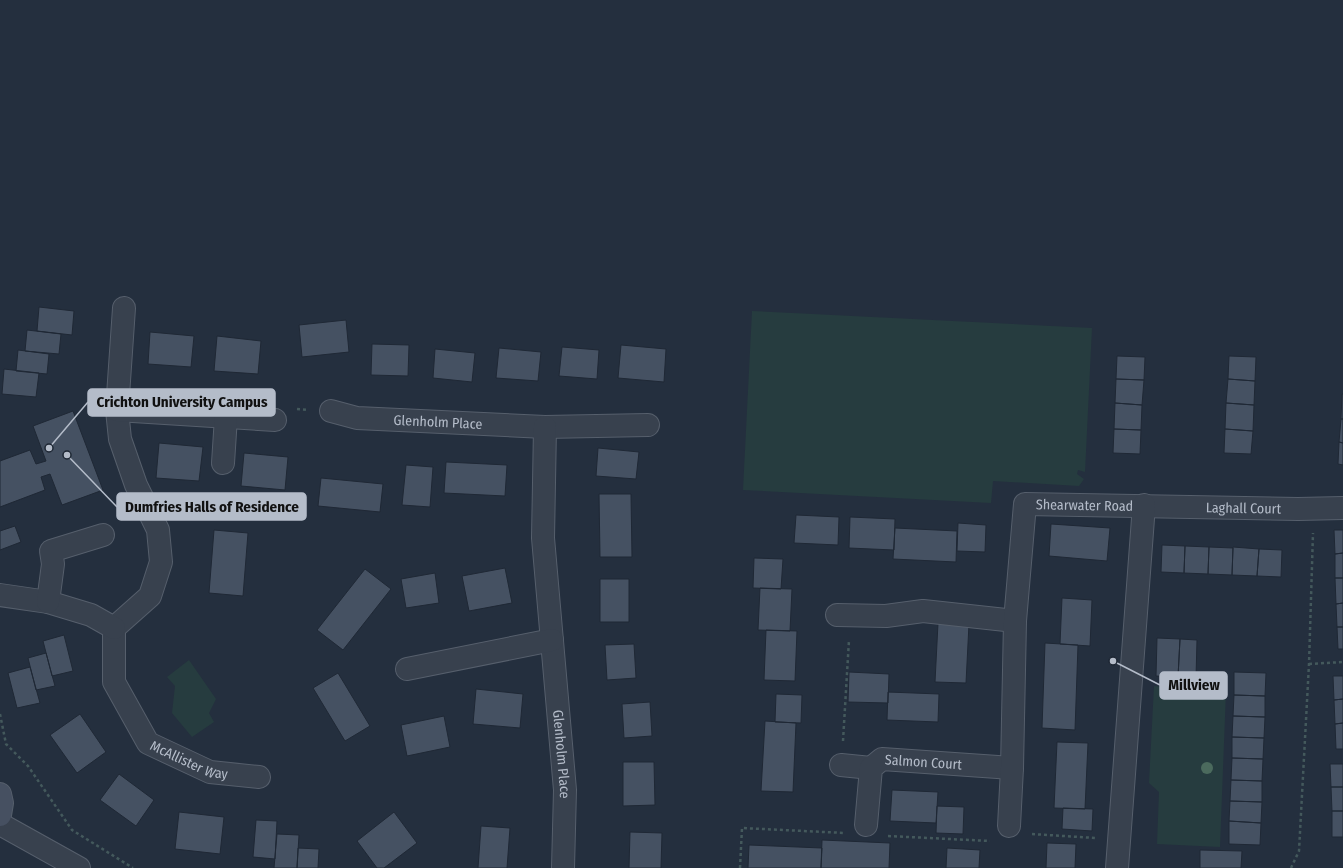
<svg xmlns="http://www.w3.org/2000/svg" width="1343" height="868" font-family="'Fira Sans Condensed',sans-serif">
<style>
.green{fill:#263c3f}
.building{fill:#455162;stroke:#1f2835}
.lines{fill:none;stroke-linecap:round;stroke-linejoin:round}
.street-casing{stroke:#565f6c;stroke-width:24}
.secondary-casing{stroke:#565f6c;stroke-width:24}
.path{stroke:#44595c;stroke-width:2.5;stroke-dasharray:3 3;stroke-linecap:butt}
.street{stroke:#38414e;stroke-width:22}
.secondary{stroke:#465061;stroke-width:22}
.tree{fill:#4b6a5d}
.labels{text-anchor:middle;stroke-width:3;stroke-linejoin:round;paint-order:stroke}
.street-label{font-size:14px;fill:#b4bcc9;stroke:#1d2633}
.leader{fill:none;stroke:#b4bcc9;stroke-width:1.5}
.callout-dot{fill:#b4bcc9;stroke:#1d2633;stroke-width:1.5}
.callout{fill:#b4bcc9;stroke:#b4bcc9;stroke-width:1.5}
.callout-label{font-size:15px;text-anchor:middle;font-weight:bold;fill:#111}
</style>
<rect width="100%" height="100%" fill="#242f3e"/>
<path class="green" d="M752 311 1092 328 1085 472 1078 470 1077 474 1084 479 1079 486 993 481 991 503 743 490Z
M189 660 216 699 209 713 214 722 192 737 172 713 175 686 167 677Z
M1154 686 1226 691 1220 847 1157 844 1159 792 1149 783Z"/>
<path class="building" d="M39 307 74 311 72 335 37 331Z
M346 320 349 352 302 357 299 325Z
M27 330 61 334 59 354 25 351Z
M150 332 194 336 191 367 148 364Z
M217 336 261 341 258 374 214 371Z
M372 344 409 345 408 376 371 375Z
M621 345 666 349 664 382 618 378Z
M562 347 599 350 597 379 559 376Z
M499 348 541 352 538 381 496 378Z
M435 349 475 353 472 382 433 378Z
M18 350 49 354 47 374 16 371Z
M1117 356 1145 357 1144 380 1116 379Z
M1229 356 1256 357 1255 381 1228 379Z
M4 369 39 373 36 397 2 394Z
M1116 379 1144 380 1142 405 1115 403Z
M1228 379 1255 381 1254 405 1226 403Z
M1342 394H1343V419H1341Z
M1115 403 1142 405 1141 430 1114 429Z
M1226 403 1254 405 1253 431 1225 429Z
M73 411 103 490 62 505 50 474 41 477 45 490 0 507V461L30 450 36 464 46 461 33 426Z
M1341 419H1343V443L1339 442Z
M1114 429 1141 430 1140 454 1113 453Z
M1225 429 1253 431 1251 454 1224 453Z
M1339 442 1343 443V465L1338 464Z
M159 443 203 447 199 481 156 478Z
M598 448 639 452 636 479 596 476Z
M244 453 288 457 285 490 241 486Z
M446 462 507 465 505 496 444 493Z
M406 465 433 467 430 507 402 505Z
M321 478 383 484 380 512 318 506Z
M599 494H631L632 557H600Z
M796 515 839 517 838 545 794 543Z
M850 517 895 519 894 550 849 548Z
M958 523 986 525 985 552 957 551Z
M1051 524 1110 528 1107 561 1049 556Z
M15 526 21 542 0 550V531Z
M895 528 957 531 956 562 893 559Z
M214 530 248 533 243 596 209 593Z
M1334 530H1343V553L1335 554Z
M1162 545 1185 546 1184 573 1161 572Z
M1185 546 1209 547 1208 574 1184 573Z
M1209 547 1233 548 1232 575 1208 574Z
M1233 547 1259 549 1257 576 1232 575Z
M1259 549 1282 550 1281 577 1257 576Z
M1343 553V578H1335V554Z
M754 558 783 559 781 589 753 588Z
M505 568 512 603 469 611 462 576Z
M365 569 391 589 343 650 317 630Z
M435 573 439 603 406 608 401 579Z
M1335 578H1343V603L1336 604Z
M600 579H629V622H600Z
M760 588 792 589 790 631 758 630Z
M1062 598 1092 600 1090 646 1060 644Z
M1343 603V627H1337L1336 604Z
M938 623 969 624 966 683 935 682Z
M1337 627H1343V649H1338Z
M766 630 797 631 795 681 764 680Z
M64 635 73 671 52 676 43 641Z
M1157 638 1180 639 1178 677 1156 676Z
M1180 639 1197 640 1196 678 1178 677Z
M1045 643 1078 645 1075 730 1042 728Z
M634 644 636 678 607 680 605 645Z
M46 653 55 686 36 690 28 658Z
M30 667 40 703 17 708 8 673Z
M849 672 889 674 888 703 848 702Z
M1234 672 1266 673 1265 696 1234 695Z
M338 673 370 726 345 741 313 688Z
M1333 676H1343V699L1334 700Z
M476 689 523 694 520 728 473 724Z
M888 692 939 694 938 722 887 720Z
M776 694 802 695 801 723 775 722Z
M1234 695 1265 696V717L1233 716Z
M1343 699V723L1335 724 1334 700Z
M650 702 652 736 624 738 622 704Z
M80 714 106 752 77 773 50 735Z
M444 716 450 747 407 756 401 725Z
M1233 716 1265 717 1264 738 1232 737Z
M765 721 796 723 793 792 761 791Z
M1343 723V749H1336L1335 724Z
M1232 737 1264 738 1263 759 1232 758Z
M1057 742 1088 743 1085 809 1054 808Z
M1232 758 1263 759 1262 781 1231 780Z
M623 762H654L655 805 623 806Z
M1330 764H1343V787H1331Z
M119 774 154 800 136 826 100 800Z
M1231 780 1262 781V802L1230 801Z
M1331 787H1343V811H1332Z
M892 790 938 792 936 823 890 821Z
M1230 801 1262 802 1261 823 1229 821Z
M937 806 964 807 963 834 936 833Z
M1063 808 1093 809 1092 831 1062 829Z
M1332 811H1343V837H1332Z
M179 812 224 817 220 854 175 849Z
M394 812 417 843 384 868H377L357 841Z
M256 820 277 821 275 859 253 857Z
M1229 821 1261 823 1260 845 1229 844Z
M481 826 510 828 507 868H478Z
M630 832 662 833 661 868H629Z
M277 834 299 835 297 868H274Z
M822 840 890 843 889 868H821Z
M1047 843 1076 844 1075 868H1046Z
M749 845 822 848 821 868H748Z
M298 848 319 849 318 868H297Z
M947 848 980 850 979 868H946Z
M1200 850 1242 851 1241 868H1200Z"/>
<g class="lines">
<g class="street-casing">
<g id="street">
<path id="s1" d="M124 308 117 410 120 439 136 485 158 530 161 562 150 596 114 628V682L148 743 210 772 259 777"/>
<path d="M117 410 275 420"/>
<path id="s2" d="M331 411 357 418 545 427 648 425"/>
<path id="s3" d="M545 427 543 538 565 790 563 868"/>
<path d="M223 463 226 417"/>
<path d="M0 595 48 602 91 615 114 628"/>
<path d="M48 602 53 564 51 551 103 535"/>
<path d="M837 615 886 616 923 611 1015 621"/>
<path d="M407 669 552 640"/>
<path d="M841 765 871 768"/>
<path d="M0 824 79 868"/>
<path id="s4" d="M866 825 871 768 882 759 1012 768"/>
<path id="s5" d="M1009 826 1012 768 1015 621 1025 504 1298 509 1343 508"/>
<path d="M1117 868 1144 505"/>
</g>
</g>
<g class="secondary-casing">
<path id="secondary" d="M0 794 2 803 0 815"/>
</g>
<path class="path" d="M297 409 308 410
M1309 664 1343 662
M0 714 6 744 28 766 72 830 133 868
M843 741 849 640
M1032 834 1095 838
M888 836 990 841
M740 868 742 828 845 833
M1291 868 1299 851 1309 664 1313 533"/>
<use href="#street" class="street"/>
<use href="#secondary" class="secondary"/>
</g>
<circle class="tree" cx="1207" cy="768" r="6"/>
<g class="labels">
<g class="street-label">
<text dy="5" stroke="none"><textPath href="#s2" startOffset="108">Glenholm Place</textPath></text>
<text dy="5" stroke="none"><textPath href="#s5" startOffset="382">Shearwater Road</textPath></text>
<text dy="5" stroke="none"><textPath href="#s5" startOffset="541">Laghall Court</textPath></text>
<text dy="5" stroke="none"><textPath href="#s3" startOffset="328">Glenholm Place</textPath></text>
<text dy="5" stroke="none"><textPath href="#s1" startOffset="515">McAllister Way</textPath></text>
<text dy="5" stroke="none"><textPath href="#s4" startOffset="113">Salmon Court</textPath></text>
</g>
</g>
<path class="leader" d="M49 448L88 402M67 455L117 507M1113 661L1160 685"/>
<g class="callout-dot">
<circle cx="49" cy="448" r="4"/>
<circle cx="67" cy="455" r="4"/>
<circle cx="1113" cy="661" r="4"/>
</g>
<g class="callout">
<rect x="88" y="389" width="187" height="27" rx="4"/>
<rect x="117" y="493" width="189" height="27" rx="4"/>
<rect x="1160" y="672" width="67" height="27" rx="4"/>
</g>
<g class="callout-label">
<text x="182" y="407">Crichton University Campus</text>
<text x="212" y="512">Dumfries Halls of Residence</text>
<text x="1194" y="690">Millview</text>
</g>
</svg>
